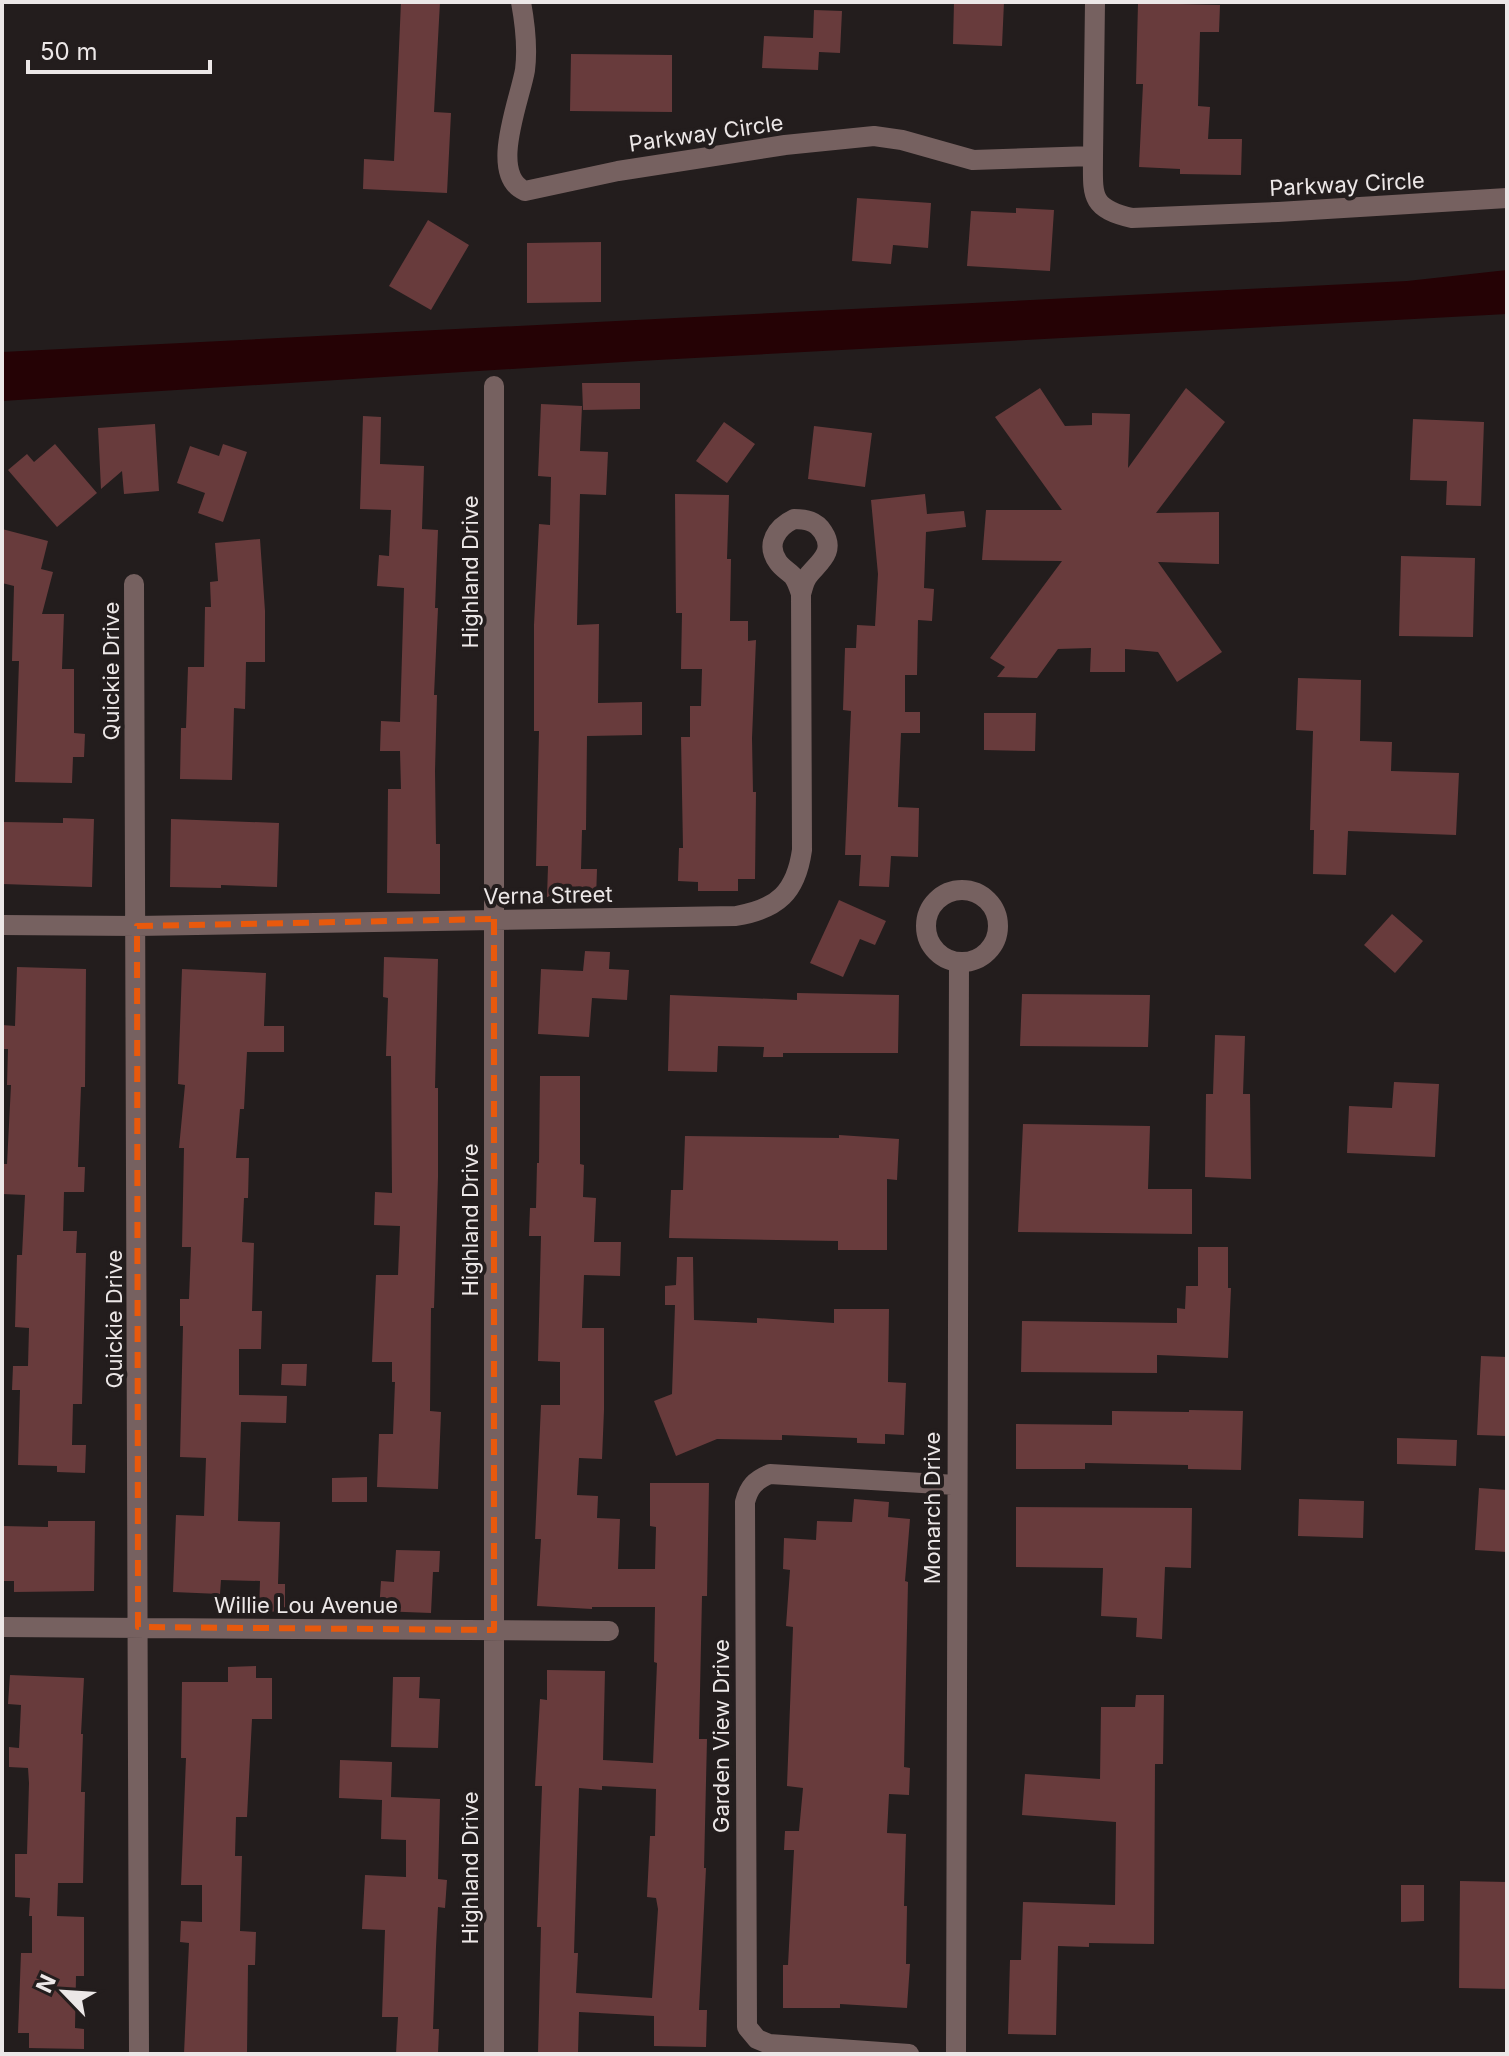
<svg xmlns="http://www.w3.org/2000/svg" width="1509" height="2056" font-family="Inter,sans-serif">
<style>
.water{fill:#250205}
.building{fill:#683b3c;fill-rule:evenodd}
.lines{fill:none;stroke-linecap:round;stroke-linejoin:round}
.minor{stroke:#766160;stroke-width:20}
.marked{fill:none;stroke:#e8590c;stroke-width:6;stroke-dasharray:16 10;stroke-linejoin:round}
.labels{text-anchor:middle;stroke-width:8;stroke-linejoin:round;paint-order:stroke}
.street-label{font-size:22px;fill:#ece7e7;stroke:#231d1d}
</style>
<rect width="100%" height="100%" fill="#231d1d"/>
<path class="water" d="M1507 270V314L639 361 2 401V352L1407 281Z"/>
<path class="building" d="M401 2H440L434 112 451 113 447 193 363 189 364 159 394 161Z
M954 2H1004L1002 46 953 44Z
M1138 3 1220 5 1219 32H1200L1198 106 1210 107 1208 139H1242L1241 175 1180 174V169L1139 167 1143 84H1136Z
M814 10 842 11 840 53 819 52 818 70 762 68 764 36 813 38Z
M571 54 672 55V112L570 111Z
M857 198 931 203 928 248 893 245 891 264 852 261Z
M1016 208 1054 210 1050 271 967 266 971 211 1016 213Z
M428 220 469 245 431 310 389 286Z
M601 242V302L527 303V243Z
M582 383H640V409L583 410Z
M1040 388 1065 426 1092 425V413L1130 414 1128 468 1186 388 1225 422 1156 513 1219 512V564L1158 562 1222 652 1177 682 1158 652 1125 649V672H1090L1091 648 1058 649 1037 678 997 677 1005 667 990 658 1062 561 982 560 986 510H1062L995 417Z
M541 404 582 406 580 451 608 452 606 495 580 494 577 625 599 624 598 703 642 702V735L587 736 586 830H582L581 869H597L596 899 547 897 548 866H536L539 731H534V625L539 524 550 525 551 477 538 476Z
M363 416 381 417 380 464 424 466 422 529 438 530 435 608H438L434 695H437L435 771 436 844H440V894L387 893 388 789H401L400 751H380L381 721 400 722 404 588 377 586 379 555 389 556 391 510 360 509Z
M1413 419 1484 422 1481 506 1446 505 1447 481 1410 480Z
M724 422 755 444 727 483 696 461Z
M155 424 159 491 124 494 122 471 101 489 98 428Z
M814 426 872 433 865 487 808 479Z
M55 444 97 493 57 527 8 470 27 454 34 462Z
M223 444 247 452 223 522 198 513 205 493 177 483 190 446 219 456Z
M675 494 729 495 727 559H731L730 621H748V641L756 640 752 738 753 792H756L755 879H738V891H698V882L678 881 679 848H683L681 737H690V706H701L702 669H681L682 613H676Z
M925 494 927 514 964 511 966 527 926 532 924 588 934 589 932 621 918 620 917 675H905V712H920V733H901L898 807 919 808 918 857 891 856 889 887 859 886 861 855H845L851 711 843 710 845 648H856L857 625 875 626 878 574 871 500Z
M2 529 48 541 41 569 53 572 42 614H64L62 669H74V733L85 734 84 757H73L72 783 15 782 19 661H12L14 586 2 583Z
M260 539 265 611V662H246L245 709 234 708 232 780 180 779 181 728H186L188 667H204L205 607H211L210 582 218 581 215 543Z
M1401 556 1475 558 1473 637 1399 636Z
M1298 678 1361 680 1360 741 1392 742 1391 771 1459 773 1456 835 1348 831 1346 875 1313 874 1314 830H1310L1313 731 1296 730Z
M984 713H1036L1035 751 984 750Z
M63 818 94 819 92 887 2 884V822L63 823Z
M171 819 279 823 277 887 221 885V888L170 887Z
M839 900 886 921 875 945 860 939 843 977 810 963Z
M1392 914 1423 941 1395 973 1364 945Z
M585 951 610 952 609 969 629 970 627 1000 592 998 589 1037 538 1034 541 969 583 971Z
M384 957 438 959 435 1088H438V1177L434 1308H431L430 1411 441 1412 438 1489 377 1487 379 1434H393L395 1382H392V1362H372L376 1275H398L400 1226 374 1225 375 1192 392 1193 391 1056H386L388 998 383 997Z
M17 967 86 969 85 1087H81L78 1167H85L84 1192H64L63 1231H77L76 1253H86L82 1404H73L72 1445H86L85 1473 57 1472V1466L18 1465 20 1390H12L13 1366H28L29 1328 15 1327 17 1255H22L25 1195 2 1194V1164H7L11 1085H7L8 1049H2V1025L15 1026Z
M182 969 266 973 264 1026H284V1052H247L244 1109H240L236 1158H249L248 1198H244L242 1242 254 1243 252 1311H262L261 1349H239V1395L287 1396 286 1423 241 1422 238 1521 280 1522 278 1584H285V1612L259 1611 260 1581 221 1580 220 1594 173 1592 176 1515 204 1516 206 1458 180 1457 183 1326H180V1299H189L191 1247H182L184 1148H179L185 1085 178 1084Z
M797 993 899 995 898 1053H783V1057H763L764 1047 718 1046 717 1072 668 1071 670 995 797 1000Z
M1022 994 1150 995 1148 1047 1020 1046Z
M1215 1035 1245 1036 1243 1094H1250L1251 1179 1205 1177 1206 1094H1213Z
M540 1076H580V1164L584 1165 583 1197 596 1198 594 1242H621L620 1276 584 1275 582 1328H604V1410L602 1459 579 1458 577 1495 598 1496 597 1518 620 1519 618 1569H655L656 1527 650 1526V1483H709L707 1596H702L699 1739H707L704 1868H706L699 2010H707L706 2047 654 2046V2016L579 2012 578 2054H538L541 1927H537L542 1786H535L540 1699 547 1700V1670L605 1671 603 1760 653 1763 657 1663 654 1662 655 1607H592V1609L537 1606 541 1539H535L541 1405H560V1362L538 1361 541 1236H529L530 1208H536L537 1163H539ZM602 1786 656 1789 655 1836H650L647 1897 656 1898 658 1909 652 1998 576 1993 578 1953H574L579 1788 602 1790Z
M1394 1082 1439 1084 1435 1157 1347 1153 1349 1106 1392 1108Z
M1023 1124 1150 1126 1148 1189H1192V1234L1018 1232Z
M839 1135 899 1139 897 1180 887 1179V1250H838V1241L669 1238 671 1190H683L685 1136 839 1138Z
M1198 1247H1228V1288H1231L1228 1358 1157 1355V1373L1021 1372 1022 1321 1177 1323V1308L1185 1309 1186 1286H1198Z
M677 1257H693L694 1320 757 1323V1318L834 1323V1309H889L888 1382 906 1383 904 1435 885 1434V1444L857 1443V1438L782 1435V1440L717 1439 676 1456 654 1401 672 1394 675 1305H665V1286L676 1285Z
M1481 1356 1507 1357V1436L1477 1435Z
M282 1364H307L306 1386 281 1385Z
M1189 1410 1243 1411 1241 1470 1188 1469V1465L1085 1463V1469H1016V1424L1112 1425V1411L1189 1412Z
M1397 1438 1457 1440 1456 1466 1397 1464Z
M367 1477V1502H332V1478Z
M1479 1488 1507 1490V1552L1475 1550Z
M854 1499 889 1502 888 1517 910 1519 905 1581 908 1582 904 1767 910 1768 909 1795 889 1794 887 1833 906 1834 904 1906H907L906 1964H910L907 2008 840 2004V2008H783V1965H788L794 1850H784L785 1831H799L803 1788 787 1786 793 1627 786 1626 790 1570 783 1569 784 1538 816 1540 817 1521 852 1522Z
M1299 1499 1364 1501 1363 1538 1298 1536Z
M1016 1507 1192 1508 1191 1568 1165 1567 1162 1639 1136 1637 1137 1618 1101 1616 1103 1568 1016 1567Z
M48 1521H95L94 1591 14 1592V1581H2V1526L48 1527Z
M396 1550 440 1551 439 1572H433L431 1613 379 1611 381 1581 394 1582Z
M256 1666V1678H272V1719H252L247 1817H236L235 1856H242L240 1931 256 1932 255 1965H248L247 2054H184L189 1943 180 1942 181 1921 202 1922V1885H181L186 1758H181L182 1682H228V1667Z
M10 1675 84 1678 81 1734H83L81 1792H85L83 1883H58L57 1916 84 1917V1976H76L75 2028 84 2029V2049L29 2048V2033H18L21 1953H32V1916H29L30 1898 15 1897V1854H27L29 1783 28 1768 9 1767V1747L19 1748 21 1705 8 1704Z
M393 1677H420L419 1698 440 1699 438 1748 391 1747Z
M1136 1695H1164L1163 1764H1155L1154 1944 1089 1943V1947L1058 1946 1056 2035 1008 2034 1010 1960H1021L1023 1902 1115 1905 1116 1822 1022 1815 1025 1774 1100 1779 1101 1707H1135Z
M340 1760 392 1762 391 1797 440 1799 438 1879 447 1880 445 1908 438 1907 436 1947 433 2029H439L438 2054H396L398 2017H382L385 1930 362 1929 365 1875 406 1877V1840L381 1839 382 1800 339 1798Z
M1460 1881 1507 1882V1989L1459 1988Z
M1401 1885H1424V1921L1401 1922Z"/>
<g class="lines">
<path class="minor" d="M521 2C525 24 528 47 525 70 520 100 488 175 525 191L618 171 785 145 874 136 902 140 973 160 1093 156 1095 2
M1093 156C1093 195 1089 208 1132 218L1278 212 1507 198
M794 519C806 519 816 521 823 532 836 552 819 562 808 576 804 581 803 588 801 594 799 588 797 581 793 576 788 571 782 568 778 562 765 544 777 527 794 519Z
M134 584 139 2054
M926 926a36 36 0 1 1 72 0a36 36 0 1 1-72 0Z
M2 925 137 926 736 916C778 909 796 892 802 850L801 594
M2 1627 609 1631
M494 2054V386
M909 2054 769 2044 757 2039 747 2027 745 1502C749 1487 755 1480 770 1474L956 1485
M956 2054 959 962"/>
</g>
<path class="marked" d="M494 919V1630L138 1627 137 926Z"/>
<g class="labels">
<g class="street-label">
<text transform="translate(706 133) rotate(-8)" y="8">Parkway Circle</text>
<text transform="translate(1347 184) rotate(-3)" y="8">Parkway Circle</text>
<text transform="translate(470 572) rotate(-90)" y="8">Highland Drive</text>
<text transform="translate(111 671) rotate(-90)" y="8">Quickie Drive</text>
<text transform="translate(548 895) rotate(-1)" y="8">Verna Street</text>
<text transform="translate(470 1220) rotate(-90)" y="8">Highland Drive</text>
<text transform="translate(114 1319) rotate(-90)" y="8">Quickie Drive</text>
<text transform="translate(932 1508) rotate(-90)" y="8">Monarch Drive</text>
<text x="306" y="1613">Willie Lou Avenue</text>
<text transform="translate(721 1736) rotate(-90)" y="8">Garden View Drive</text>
<text transform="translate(470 1868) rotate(-90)" y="8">Highland Drive</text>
</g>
</g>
<rect width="1509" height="2056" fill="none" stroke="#ece7e7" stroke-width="8"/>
<g transform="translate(64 1992) rotate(295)" stroke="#231d1d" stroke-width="6" paint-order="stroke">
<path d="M0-6L14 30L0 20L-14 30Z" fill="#ece7e7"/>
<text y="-12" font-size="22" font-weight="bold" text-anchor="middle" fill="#ece7e7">N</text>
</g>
<path d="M28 60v12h182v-12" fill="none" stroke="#ece7e7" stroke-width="4"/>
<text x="40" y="60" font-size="24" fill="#ece7e7" stroke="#231d1d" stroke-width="6" paint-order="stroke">50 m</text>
</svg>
